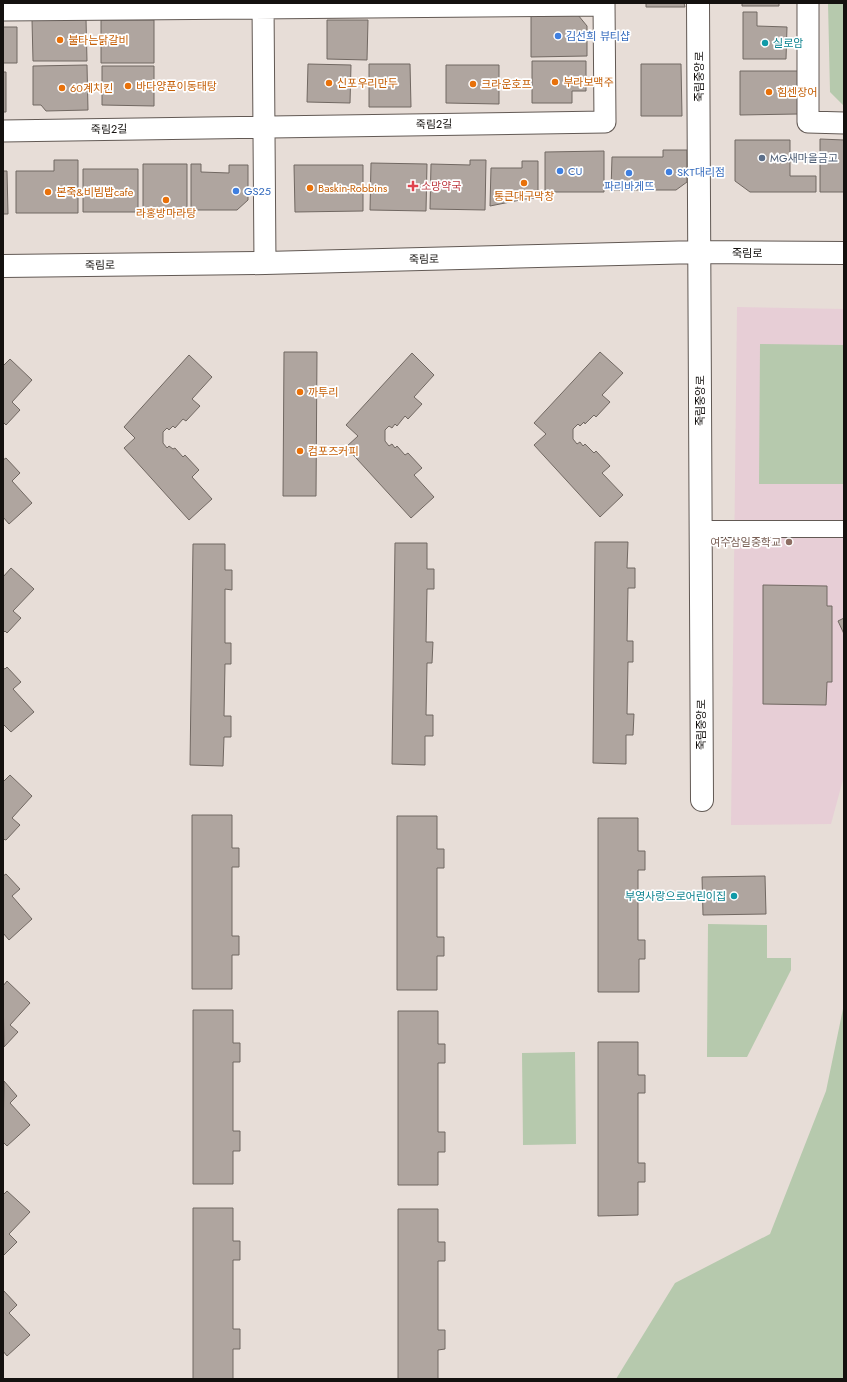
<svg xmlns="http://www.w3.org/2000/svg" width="847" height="1382" font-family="Jost,'Noto Sans KR',sans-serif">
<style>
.education{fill:#e7ced6}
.green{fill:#b6c9ad}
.building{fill:#afa59f;stroke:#716862}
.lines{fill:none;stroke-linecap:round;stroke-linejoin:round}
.pedestrian-casing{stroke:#625954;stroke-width:18}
.minor-casing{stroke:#625954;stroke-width:23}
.tertiary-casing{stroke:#625954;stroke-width:24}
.pedestrian{stroke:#fff;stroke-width:16}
.minor{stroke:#fff;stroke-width:21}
.tertiary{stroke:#fff;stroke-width:22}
.shop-dot{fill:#3f7fe0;stroke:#fff;stroke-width:1.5}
.food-dot{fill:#e8710a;stroke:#fff;stroke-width:1.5}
.culture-dot{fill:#0f9aa8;stroke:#fff;stroke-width:1.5}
.service-dot{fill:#5c6f8a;stroke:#fff;stroke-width:1.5}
.health-dot{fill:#e0444e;stroke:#fff;stroke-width:1.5}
.education-dot{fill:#8d6e63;stroke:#fff;stroke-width:1.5}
.labels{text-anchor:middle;stroke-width:3.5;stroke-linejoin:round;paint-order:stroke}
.shop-label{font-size:11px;fill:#366cbe;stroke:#fff;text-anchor:start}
.food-label{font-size:11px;fill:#c56008;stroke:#fff;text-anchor:start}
.culture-label{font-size:11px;fill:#0d838f;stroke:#fff;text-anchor:start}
.street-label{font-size:11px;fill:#14110f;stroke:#fff}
.service-label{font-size:11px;fill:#4e5e75;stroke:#fff;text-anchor:start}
.health-label{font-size:11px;fill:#be3a42;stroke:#fff;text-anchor:start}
.education-label{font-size:11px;fill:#785e54;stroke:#fff;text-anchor:end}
</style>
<rect width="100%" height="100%" fill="#e7ddd7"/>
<path class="education" d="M737 307 844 309V776L831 824 731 825Z"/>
<path class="green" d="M828 3H844V106L830 92Z
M760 344 844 345V484H759Z
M708 924 767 925V958H791V970L747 1057H707Z
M844 1004V1379H616L675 1283 770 1234 826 1091Z
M575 1052 576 1144 523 1145 522 1053Z"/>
<path class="building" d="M646 3H684L685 7H646Z
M742 3H779V6H742Z
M743 12H757V26L787 27 786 59H743Z
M578 15 587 26V56L531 57V16Z
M86 19 87 61H33L32 20Z
M101 20H154V63H101Z
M327 20H368L367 60 327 59Z
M3 27H17V63H3Z
M532 61H586V91H572V103H532Z
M308 64 351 65 350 103 307 102Z
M369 64H410L411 107H369Z
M641 64H681L682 116H641Z
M87 65 88 110 46 111 41 105H33V66Z
M446 65H499V104L446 103Z
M102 66H154V106L102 105Z
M740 71H798V114L740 115Z
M3 72H6V112H3Z
M820 139 844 140V192H820Z
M735 140H790V176H816V192H750L735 181Z
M663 150H687V182L676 190H611L612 157H663Z
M604 151V192H545V152Z
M54 160H78V213H16V171H54Z
M470 160H486L485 210 430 209 431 164 470 165Z
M522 161H538V198L525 199 490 206 491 168H522Z
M371 163 427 164 426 211 370 210Z
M143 164H187V212H143Z
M191 164H201V172L229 173V165H248V200L237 210H191Z
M294 165H363V211L295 212Z
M83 169H138V212H83Z
M3 171H7L8 214H3Z
M284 352H317L316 496H283Z
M600 352 623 373 602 395 610 402 596 417 594 415 585 424 584 422 580 426 578 424 573 429V439L577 444 580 442 583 446 585 444 594 453 596 451 610 466 602 473 623 495 600 517 534 445 546 434 534 423Z
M412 353 434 375 414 397 422 404 408 419 405 416 397 426 395 424 392 428 389 426 385 430V441L389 446 392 444 395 448 397 446 405 455 408 453 422 468 414 475 434 497 411 518 346 447 358 436 346 425Z
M189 355 212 377 192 399 200 406 186 421 183 419 175 428 173 426 169 430 167 428 163 432V443L167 448 169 446 173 449 175 448 183 457 185 455 199 470 192 477 212 499 189 520 124 448 135 438 124 427Z
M10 359 32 380 12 402 20 410 6 425 3 422V366Z
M6 458 20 473 12 481 32 503 9 524 3 517V460Z
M595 542H628L627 568H635V588H628L627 641H633V662H628L627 714H634L633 735H626V764L593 763Z
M395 543H427V569H434V589H427L426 642H433L432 663H427L426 715H433V736H425V765L392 764Z
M193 544H225V570H232V590L225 589V643H231V664H225L224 716H231V737H224L223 766 190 765Z
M11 568 34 589 13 611 21 618 7 633 5 631 3 633V577Z
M763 585 827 586V606H832V682H827L826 705 763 704Z
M844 618V634L838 621Z
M7 667 21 682 13 689 34 712 11 732 3 724V668L5 669Z
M10 775 32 796 12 818 20 825 6 840 3 839V782Z
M192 815H232V848H239V867H232V936H239V955H232V989H192Z
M397 816H437V849H444V868H437V937H444V956H437V990H397Z
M598 818H638V851H645V870H638V940H645V959H639V992H598Z
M6 874 20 889 12 896 32 919 9 940 3 933V876Z
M765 876 766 914 703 915 702 877Z
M7 981 30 1003 10 1025 18 1032 4 1047 3 986Z
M193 1010H233V1043H240V1062H233V1131H240V1151H233V1184H193Z
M398 1011H438V1044H445V1063H438V1132H445V1152H438V1185H398Z
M598 1042H638V1075H645V1093H638V1163H645V1182H638V1215L598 1216Z
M4 1081 17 1096 10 1103 30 1125 7 1146 3 1142Z
M7 1191 30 1212 9 1234 17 1242 3 1256V1195Z
M193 1208H233V1241H240V1260H233V1329H240V1349H233V1379H193Z
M398 1209H438V1242H445V1261H438V1330H445V1349L438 1350V1379H398Z
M3 1290 17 1305 9 1313 30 1335 7 1356 3 1351Z"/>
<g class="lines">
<g class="pedestrian-casing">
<path id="pedestrian" d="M700 529H844"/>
</g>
<g class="minor-casing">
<path id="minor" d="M263 3 265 263
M808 3V122L844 123
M3 10 604 5
M3 131 605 122 604 3"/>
</g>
<g class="tertiary-casing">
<path id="tertiary" d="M698 3 702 800
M3 266 265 263 699 252 844 253"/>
</g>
<use href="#pedestrian" class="pedestrian"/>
<use href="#minor" class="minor"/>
<use href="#tertiary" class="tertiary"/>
</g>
<g class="shop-dot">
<circle cx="558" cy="36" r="4"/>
<circle cx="560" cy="171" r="4"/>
<circle cx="669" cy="172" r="4"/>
<circle cx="629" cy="173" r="4"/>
<circle cx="236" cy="191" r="4"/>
</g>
<g class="food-dot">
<circle cx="60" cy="40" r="4"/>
<circle cx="555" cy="82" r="4"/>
<circle cx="329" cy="83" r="4"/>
<circle cx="473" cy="84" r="4"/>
<circle cx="128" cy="86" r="4"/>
<circle cx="62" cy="88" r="4"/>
<circle cx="769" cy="92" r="4"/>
<circle cx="524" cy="183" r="4"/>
<circle cx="310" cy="188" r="4"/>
<circle cx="48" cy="192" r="4"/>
<circle cx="166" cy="200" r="4"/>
<circle cx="300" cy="392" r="4"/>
<circle cx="300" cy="451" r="4"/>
</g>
<g class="culture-dot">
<circle cx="765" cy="43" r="4"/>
<circle cx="734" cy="896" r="4"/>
</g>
<circle class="service-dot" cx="762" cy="158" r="4"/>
<path class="health-dot" d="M411 180h4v4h4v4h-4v4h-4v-4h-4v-4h4z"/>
<circle class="education-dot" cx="789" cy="542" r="4"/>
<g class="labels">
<g class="shop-label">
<text x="566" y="40">김선희 뷰티샵</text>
<text x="568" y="175">CU</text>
<text x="677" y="176">SKT대리점</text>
<text x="629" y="190" text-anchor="middle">파리바게뜨</text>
<text x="244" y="195">GS25</text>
</g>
<g class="food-label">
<text x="68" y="44">불타는닭갈비</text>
<text x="563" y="86">부라보맥주</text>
<text x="337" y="87">신포우리만두</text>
<text x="481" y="88">크라운호프</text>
<text x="136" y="90">바다양푼이동태탕</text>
<text x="70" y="92">60계치킨</text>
<text x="777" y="96">힘센장어</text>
<text x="318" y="192">Baskin-Robbins</text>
<text x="56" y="196">본죽&amp;비빔밥cafe</text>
<text x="524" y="200" text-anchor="middle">통큰대구막창</text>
<text x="166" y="217" text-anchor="middle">라홍방마라탕</text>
<text x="308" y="396">까투리</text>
<text x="308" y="455">컴포즈커피</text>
</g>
<g class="culture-label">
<text x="773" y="47">실로암</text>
<text x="726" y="900" text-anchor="end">부영사랑으로어린이집</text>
</g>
<g class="street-label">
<text transform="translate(699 77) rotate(-90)" y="4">죽림중앙로</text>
<text transform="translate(434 124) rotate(-1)" y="4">죽림2길</text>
<text transform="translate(109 129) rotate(-1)" y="4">죽림2길</text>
<text x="747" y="257">죽림로</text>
<text transform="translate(424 259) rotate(-1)" y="4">죽림로</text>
<text transform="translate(100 265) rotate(-1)" y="4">죽림로</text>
<text transform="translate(700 401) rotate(-90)" y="4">죽림중앙로</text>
<text transform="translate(701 725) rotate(-90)" y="4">죽림중앙로</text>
</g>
<g class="service-label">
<text x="770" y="162">MG새마을금고</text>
</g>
<g class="health-label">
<text x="421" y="190">소망약국</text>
</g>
<g class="education-label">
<text x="781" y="546">여수삼일중학교</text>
</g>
</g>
<rect width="847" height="1382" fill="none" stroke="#14110f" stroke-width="8"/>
</svg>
